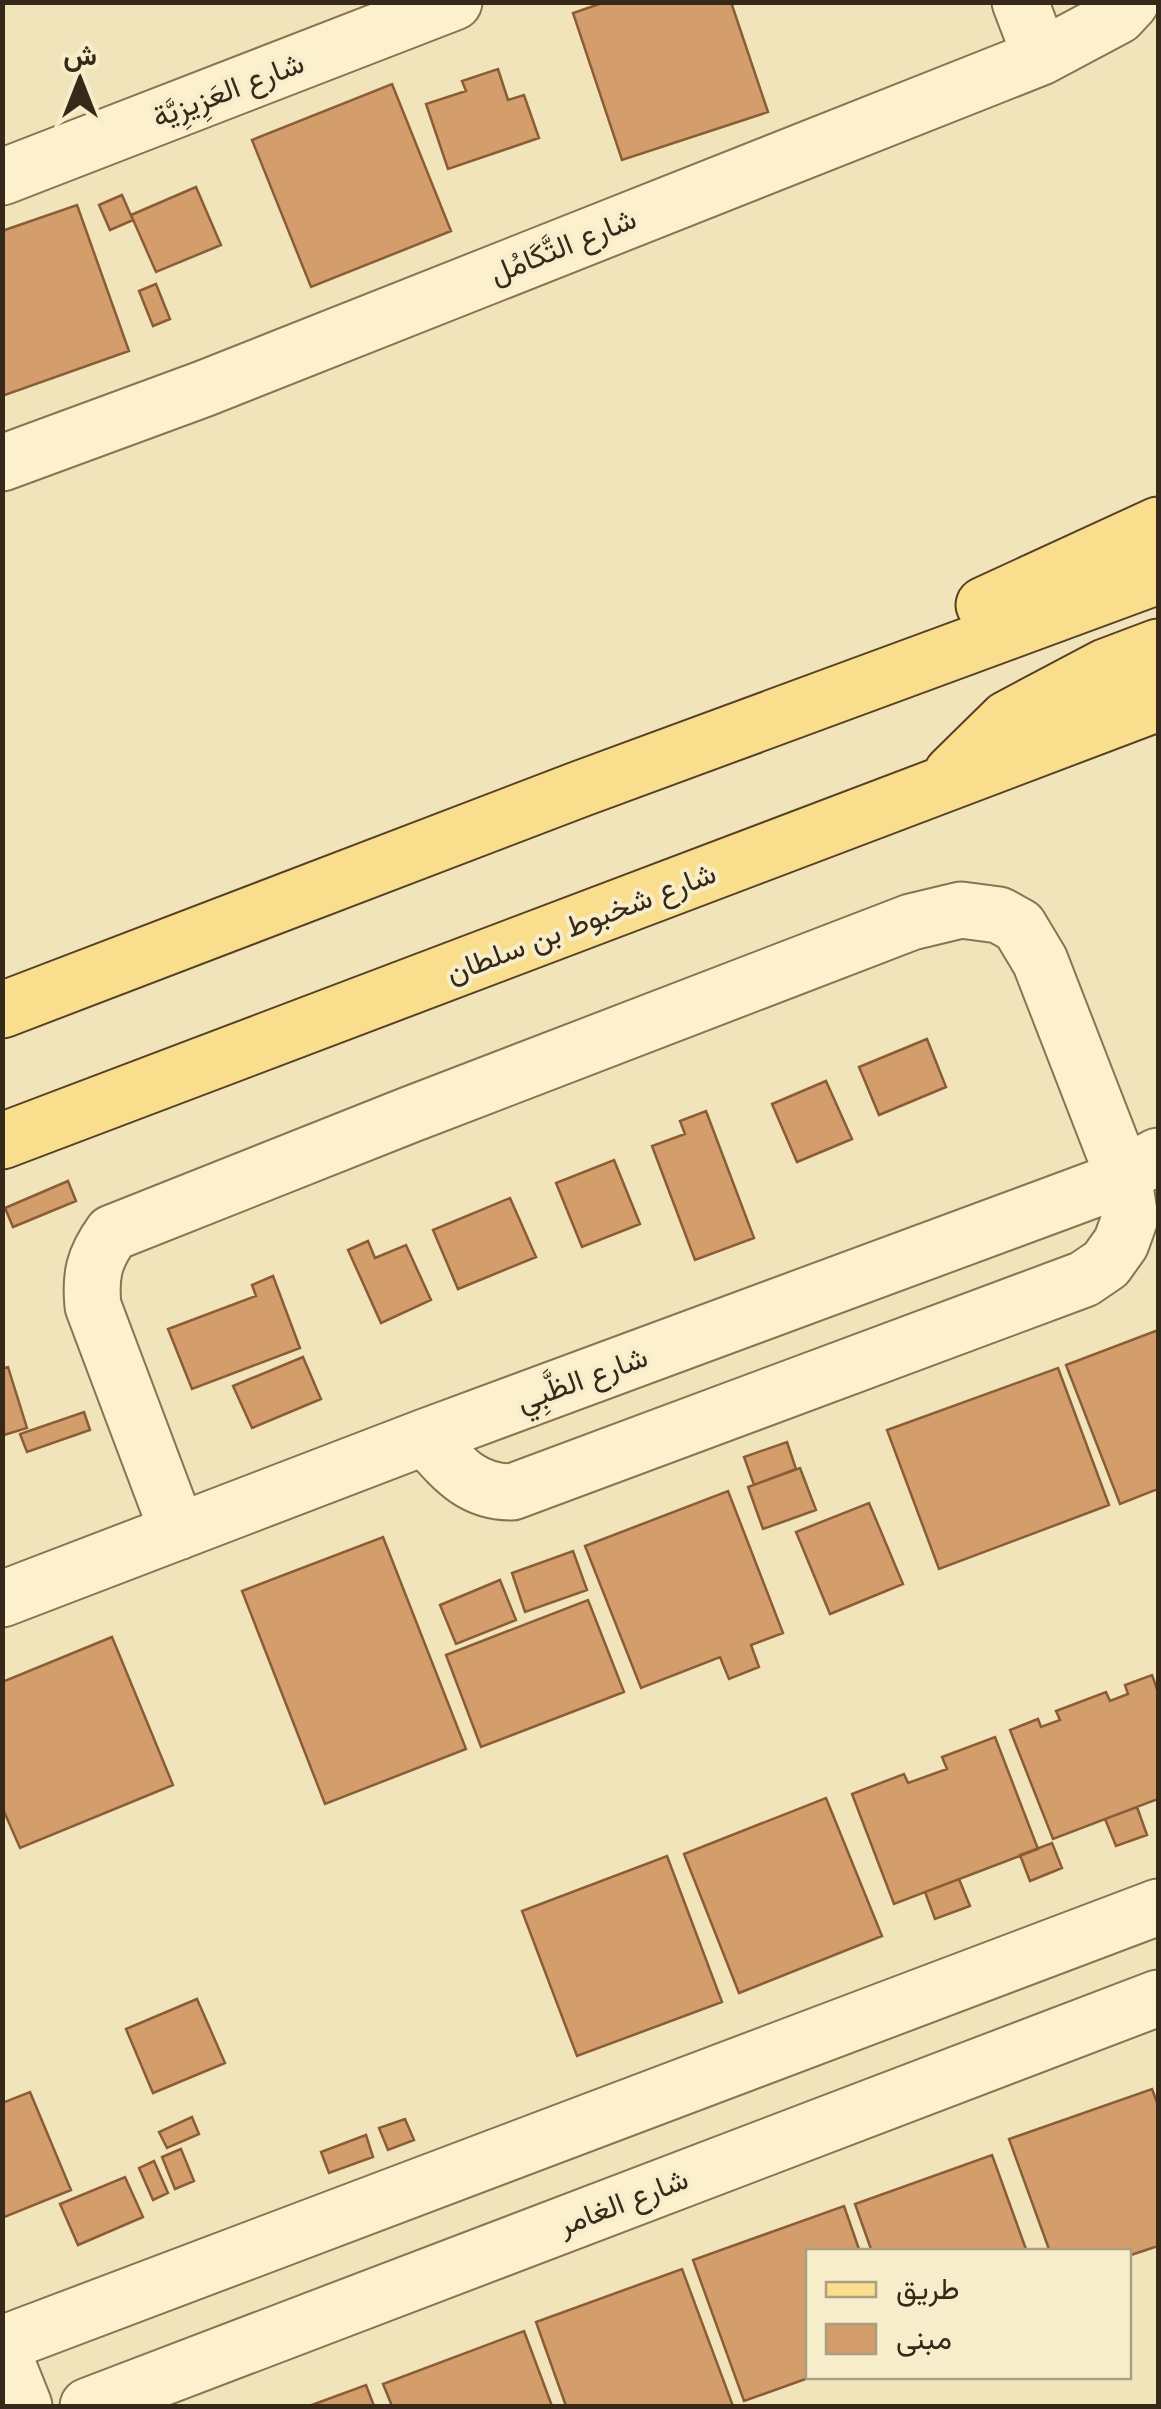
<svg xmlns="http://www.w3.org/2000/svg" width="1161" height="2409" font-family="Lora,Vazirmatn,serif">
<style>
.building{fill:#d39d6c;stroke:#8a5d37;stroke-width:2.5}
.lines{fill:none;stroke-linecap:round;stroke-linejoin:round}
.minor-casing{stroke:#897353;stroke-width:59}
.major-casing{stroke:#564028;stroke-width:59}
.minor{stroke:#fcf0cd;stroke-width:55}
.major{stroke:#f9de8d;stroke-width:55}
.labels{text-anchor:middle;stroke-width:8;stroke-linejoin:round;paint-order:stroke}
.street-label{font-size:30px;fill:#362919;stroke:#f8edca}
</style>
<rect width="100%" height="100%" fill="#f1e4ba"/>
<path class="building" d="M605 2H731L768 112 622 160 573 13Z
M498 69 508 100 524 95 539 138 448 169 426 104 466 91 462 81Z
M392 84 451 231 311 287 252 140Z
M196 187 221 245 156 272 131 215Z
M122 195 133 220 110 230 99 205Z
M77 205 129 351 2 396V231Z
M156 284 170 319 153 326 139 291Z
M927 1039 946 1087 879 1115 859 1067Z
M826 1081 852 1139 797 1162 772 1104Z
M706 1111 754 1238 695 1260 652 1146 685 1134 680 1121Z
M614 1160 640 1224 582 1247 556 1183Z
M68 1181 76 1201 13 1227 5 1208Z
M510 1198 536 1257 458 1289 433 1230Z
M368 1241 375 1258 406 1245 431 1300 381 1323 348 1250Z
M273 1276 300 1348 192 1389 168 1329 256 1296 252 1285Z
M1158 1330V1489L1120 1504 1066 1365Z
M303 1357 321 1399 252 1428 233 1386Z
M8 1367 27 1428 4 1435 2 1369Z
M1058 1368 1109 1505 939 1569 887 1430Z
M84 1412 90 1430 27 1452 20 1434Z
M787 1442 796 1469 754 1485 744 1457Z
M800 1468 816 1510 763 1529 748 1487Z
M728 1491 783 1633 751 1645 759 1667 729 1679 720 1657 641 1688 585 1546Z
M869 1503 903 1584 830 1614 796 1532Z
M383 1537 466 1749 325 1804 242 1591Z
M573 1551 587 1590 525 1612 512 1573Z
M500 1580 516 1620 456 1644 440 1605Z
M588 1600 624 1692 481 1747 446 1655Z
M112 1637 173 1785 20 1848 2 1807V1682Z
M1152 1675 1158 1692V1799L1053 1839 1010 1730 1038 1719 1041 1727 1060 1720 1056 1711 1106 1692 1110 1701 1128 1694 1125 1685Z
M995 1737 1038 1849 894 1904 852 1794 904 1774 908 1783 947 1769 942 1757Z
M826 1798 882 1936 739 1993 684 1854Z
M1137 1807 1147 1835 1116 1846 1105 1819Z
M1052 1843 1062 1868 1030 1881 1020 1855Z
M667 1856 722 2002 577 2056 522 1911Z
M959 1879 970 1906 935 1919 925 1892Z
M197 1999 225 2063 153 2093 126 2029Z
M1152 2089 1158 2105V2246L1128 2256V2252H1050L1009 2139Z
M30 2092 71 2190 2 2218V2103Z
M192 2117 199 2134 167 2148 159 2132Z
M405 2119 414 2140 388 2150 379 2128Z
M366 2135 373 2157 329 2173 321 2152Z
M181 2149 194 2181 175 2189 162 2157Z
M992 2155 1027 2252H872L855 2204Z
M154 2161 168 2193 153 2200 139 2168Z
M125 2177 143 2217 78 2245 60 2204Z
M844 2206 860 2252H808V2376H814L744 2401 693 2260Z
M682 2269 733 2406H566L536 2322Z
M524 2331 552 2406H392L383 2384Z
M366 2385 374 2406H309Z"/>
<g class="lines">
<g class="minor-casing">
<path id="minor" d="M1020 2 1041 57
M2 177 454 2
M2 463 203 389 1041 57 1118 16 1131 2
M178 1532 93 1306C90 1275 94 1258 112 1233L409 1115 911 922 961 910 999 915 1019 926 1040 961 1123 1175 1130 1218 1121 1243 1106 1264 1084 1279 512 1492C470 1492 452 1467 425 1437
M2 1599 425 1437 1103 1186 1158 1156
M2 2344 1158 1907
M2 2351 24 2406
M88 2406 1158 1998"/>
</g>
<g class="major-casing">
<path id="major" d="M984 605 1158 525
M952 773 1007 719 1105 667 1158 647
M2 1010 580 789 1158 576
M2 1141 1158 703"/>
</g>
<use href="#minor" class="minor"/>
<use href="#major" class="major"/>
</g>
<g class="labels">
<g class="street-label">
<text transform="translate(228 90) rotate(-21)" y="10">شارع العَزِيزِيَّة</text>
<text transform="translate(563 246) rotate(-22)" y="10">شارع التَّكَامُل</text>
<text transform="translate(581 923) rotate(-21)" y="10">شارع شخبوط بن سلطان</text>
<text transform="translate(582 1379) rotate(-20)" y="10">شارع الظَّبِي</text>
<text transform="translate(623 2202) rotate(-21)" y="10">شارع الغامر</text>
</g>
</g>
<rect width="1161" height="2409" fill="none" stroke="#362919" stroke-width="10"/>
<rect x="806" y="2249" width="325" height="130" fill="#f8edca" stroke="#aa9f83" stroke-width="2.5"/>
<rect x="826" y="2282" width="50" height="15" fill="#f9de8d" stroke="#aa9f83" stroke-width="2.5"/>
<text x="896" y="2299" font-size="30" fill="#362919">طريق</text>
<rect x="826" y="2324" width="50" height="30" fill="#d39d6c" stroke="#aa9f83" stroke-width="2.5"/>
<text x="896" y="2349" font-size="30" fill="#362919">مبنى</text>
<g transform="translate(80 80)" stroke="#f8edca" stroke-width="8" paint-order="stroke">
<path d="M0-8L18 38L0 25L-18 38Z" fill="#362919"/>
<text y="-15" font-size="28" font-weight="bold" text-anchor="middle" fill="#362919">ش</text>
</g>
</svg>
